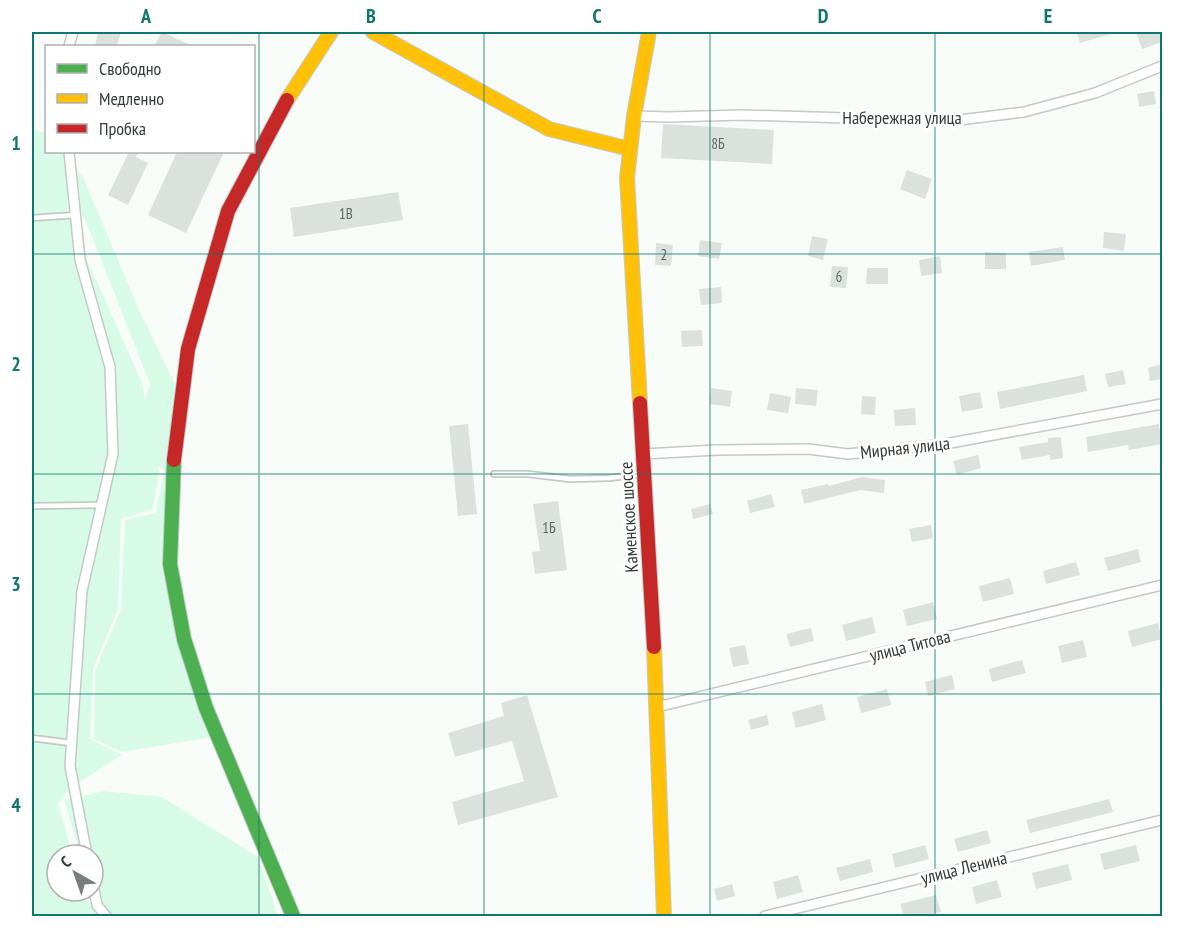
<svg xmlns="http://www.w3.org/2000/svg" width="1194" height="948" font-family="'PT Sans Narrow',sans-serif">
<style>
.green{fill:#d8fbe8;fill-rule:evenodd}
.building{fill:#dbe2de}
.lines{fill:none;stroke-linecap:round;stroke-linejoin:round}
.lane-casing{stroke:#c3cac6;stroke-width:8}
.street-casing{stroke:#c3cac6;stroke-width:12}
.fast-casing{stroke:#c3cac6;stroke-width:16}
.slow-casing{stroke:#c3cac6;stroke-width:16}
.jam-casing{stroke:#c3cac6;stroke-width:16}
.lane{stroke:#fefffe;stroke-width:4.5}
.street{stroke:#fefffe;stroke-width:9}
.fast{stroke:#4caf50;stroke-width:14}
.slow{stroke:#ffc107;stroke-width:14}
.jam{stroke:#c62828;stroke-width:14}
.grid{fill:none;stroke:#0f766e;stroke-width:1.5;stroke-opacity:0.55}
.labels{text-anchor:middle;stroke-width:6;stroke-linejoin:round;paint-order:stroke}
.number-label{font-size:15px;fill:#5f6863}
.street-label{font-size:18px;fill:#323c36;stroke:#fff}
.neatline{fill:none;stroke:#0f766e;stroke-width:2}
.grid-label{font-size:20px;text-anchor:middle;font-weight:bold;fill:#0f766e}
</style>
<rect width="100%" height="100%" fill="#f7fcf9"/>
<path class="green" d="M32 131 46 132V152H66V159L83 177 140 312 175 384 172 462 162 553 183 652 212 737 122 752 94 739 95 671 121 609 125 520 156 513 164 471 158 466 159 472 153 509 121 519 118 609 93 669 90 739 122 755 69 789 58 804 73 855H57V891H83L86 899 98 916H32ZM74 197 91 234 150 384 145 399 142 383 67 215V200Z
M104 791 162 797 258 857 278 916H111L92 893 93 855H81L64 800Z"/>
<path class="building" d="M98 32H121L117 46H95Z
M162 32 193 46H154Z
M1077 32H1111V34L1080 43Z
M1136 32H1159L1162 42 1142 49Z
M1154 91 1156 104 1139 107 1137 94Z
M663 124 774 130 772 164 661 158Z
M129 152H138L136 157 148 163 128 205 108 195Z
M177 152H224L186 233 148 215Z
M907 170 932 179 925 199 900 189Z
M398 192 403 220 294 237 290 208Z
M1104 232 1126 234 1124 251 1103 248Z
M812 236 828 239 823 260 808 256Z
M700 240 722 243 719 259 698 256Z
M656 243 673 245 671 266 655 265Z
M1063 247 1065 260 1031 266 1029 252Z
M985 252 1006 253V269H985Z
M940 256 942 273 921 276 919 260Z
M832 266 848 267 846 288 830 287Z
M867 268H888V284H866Z
M721 287 722 303 701 305 699 289Z
M702 330 703 346 682 347 681 331Z
M1162 364V379L1150 381 1148 368Z
M1123 370 1126 384 1108 387 1105 374Z
M1084 375 1087 391 1000 409 997 392Z
M711 388 732 391 730 407 709 404Z
M796 388 818 390 816 406 795 404Z
M980 392 983 408 962 412 959 396Z
M770 393 791 397 788 413 767 410Z
M862 396 876 397 875 415 861 414Z
M915 408 916 425 895 426 894 410Z
M468 424 477 514 458 516 449 426Z
M1159 424 1162 444 1129 450 1128 445 1088 452 1086 437Z
M1061 437 1063 458 1050 460V455L1022 460 1019 447 1048 442V438Z
M978 455 981 468 957 475 953 461Z
M862 477 885 480 884 493 860 490 804 504 801 490 828 484 829 486Z
M771 494 775 507 750 513 747 501Z
M558 501 567 570 535 574 532 552 540 551 533 504Z
M710 504 713 514 693 519 691 509Z
M931 525 933 538 912 542 909 529Z
M1138 549 1141 562 1108 571 1104 558Z
M1076 562 1080 575 1046 584 1043 571Z
M1010 578 1014 594 983 602 979 586Z
M933 602 937 619 907 626 903 610Z
M872 617 876 633 846 641 842 625Z
M1158 623 1162 639 1132 647 1128 631Z
M811 628 814 641 790 647 786 634Z
M1083 640 1087 657 1062 663 1058 646Z
M745 645 749 664 733 667 729 648Z
M1022 660 1026 673 992 682 989 669Z
M952 675 955 689 928 696 925 682Z
M887 689 891 705 861 713 857 697Z
M527 695 558 797 458 825 452 802 524 781 512 741 455 757 448 733 504 716 501 703Z
M822 704 826 720 796 728 792 712Z
M767 715 769 725 751 730 748 720Z
M1109 799 1113 812 1030 833 1026 820Z
M987 830 991 843 958 852 954 839Z
M925 845 929 859 895 868 892 854Z
M1136 845 1140 861 1104 870 1100 854Z
M870 859 873 872 840 881 836 868Z
M1068 864 1072 880 1036 889 1032 873Z
M798 875 803 892 777 899 773 882Z
M997 880 1002 897 976 904 972 887Z
M732 884 735 896 717 901 714 889Z
M936 895 941 912 923 916H904L900 904Z"/>
<g class="lines">
<g class="lane-casing">
<path id="lane" d="M32 218 76 215
M494 474H528L570 479 609 478 642 474
M32 506 102 505
M32 738 71 743"/>
</g>
<g class="street-casing">
<path id="street" d="M69 46 73 32
M634 116 668 117 742 115 951 121 1024 112 1095 93 1162 66
M69 152 80 260 110 367 113 454 82 591 70 766 87 855
M643 454 717 450 808 449 848 454 945 444 1162 404
M657 707 1162 585
M93 885 97 905 106 916
M765 916 1162 820"/>
</g>
<g class="fast-casing">
<path id="fast" d="M174 460 170 564 184 639 206 708 293 916"/>
</g>
<g class="slow-casing">
<path id="slow" d="M373 32 549 129 630 149
M287 100 331 32
M640 403 627 178 634 116 649 32
M654 647 664 916"/>
</g>
<g class="jam-casing">
<path id="jam" d="M640 403 654 647
M174 460 188 349 228 211 287 100"/>
</g>
<use href="#lane" class="lane"/>
<use href="#street" class="street"/>
<use href="#fast" class="fast"/>
<use href="#slow" class="slow"/>
<use href="#jam" class="jam"/>
</g>
<path class="grid" d="M259 32V916M484 32V916M710 32V916M935 32V916M32 254H1162M32 474H1162M32 694H1162"/>
<g class="labels">
<g class="number-label">
<text x="718" y="149">8Б</text>
<text x="346" y="219">1В</text>
<text x="664" y="260">2</text>
<text x="839" y="282">6</text>
<text x="549" y="533">1Б</text>
</g>
<g class="street-label">
<text x="902" y="124">Набережная улица</text>
<text transform="translate(905 448) rotate(-6)" y="6">Мирная улица</text>
<text transform="translate(629 517) rotate(-93)" y="6">Каменское шоссе</text>
<text transform="translate(910 646) rotate(-14)" y="6">улица Титова</text>
<text transform="translate(964 868) rotate(-14)" y="6">улица Ленина</text>
</g>
</g>
<rect width="1194" height="948" fill="none" stroke="#ffffff" stroke-width="66"/>
<rect x="45" y="45" width="210" height="108" fill="#ffffff" stroke="#adb1af" stroke-width="1.5"/>
<rect x="57" y="64" width="30" height="9" fill="#4caf50" stroke="#adb1af" stroke-width="1.5"/>
<text x="99" y="75" font-size="18" fill="#323c36">Свободно</text>
<rect x="57" y="94" width="30" height="9" fill="#ffc107" stroke="#adb1af" stroke-width="1.5"/>
<text x="99" y="105" font-size="18" fill="#323c36">Медленно</text>
<rect x="57" y="124" width="30" height="9" fill="#c62828" stroke="#adb1af" stroke-width="1.5"/>
<text x="99" y="135" font-size="18" fill="#323c36">Пробка</text>
<g transform="translate(75 873) rotate(320)"><circle r="28" fill="#ffffff" stroke="#adb1af" stroke-width="1.5"/>
<path d="M0-4.5L10 22L0 15L-10 22Z" fill="#777f7a"/>
<text y="-9" font-size="16" font-weight="bold" text-anchor="middle" fill="#323c36">С</text>
</g>
<rect x="33" y="33" width="1128" height="882" class="neatline"/>
<g class="grid-label">
<text x="146" y="23">A</text>
<text x="371" y="23">B</text>
<text x="597" y="23">C</text>
<text x="823" y="23">D</text>
<text x="1048" y="23">E</text>
<text x="16" y="150">1</text>
<text x="16" y="371">2</text>
<text x="16" y="591">3</text>
<text x="16" y="812">4</text>
</g>
</svg>
